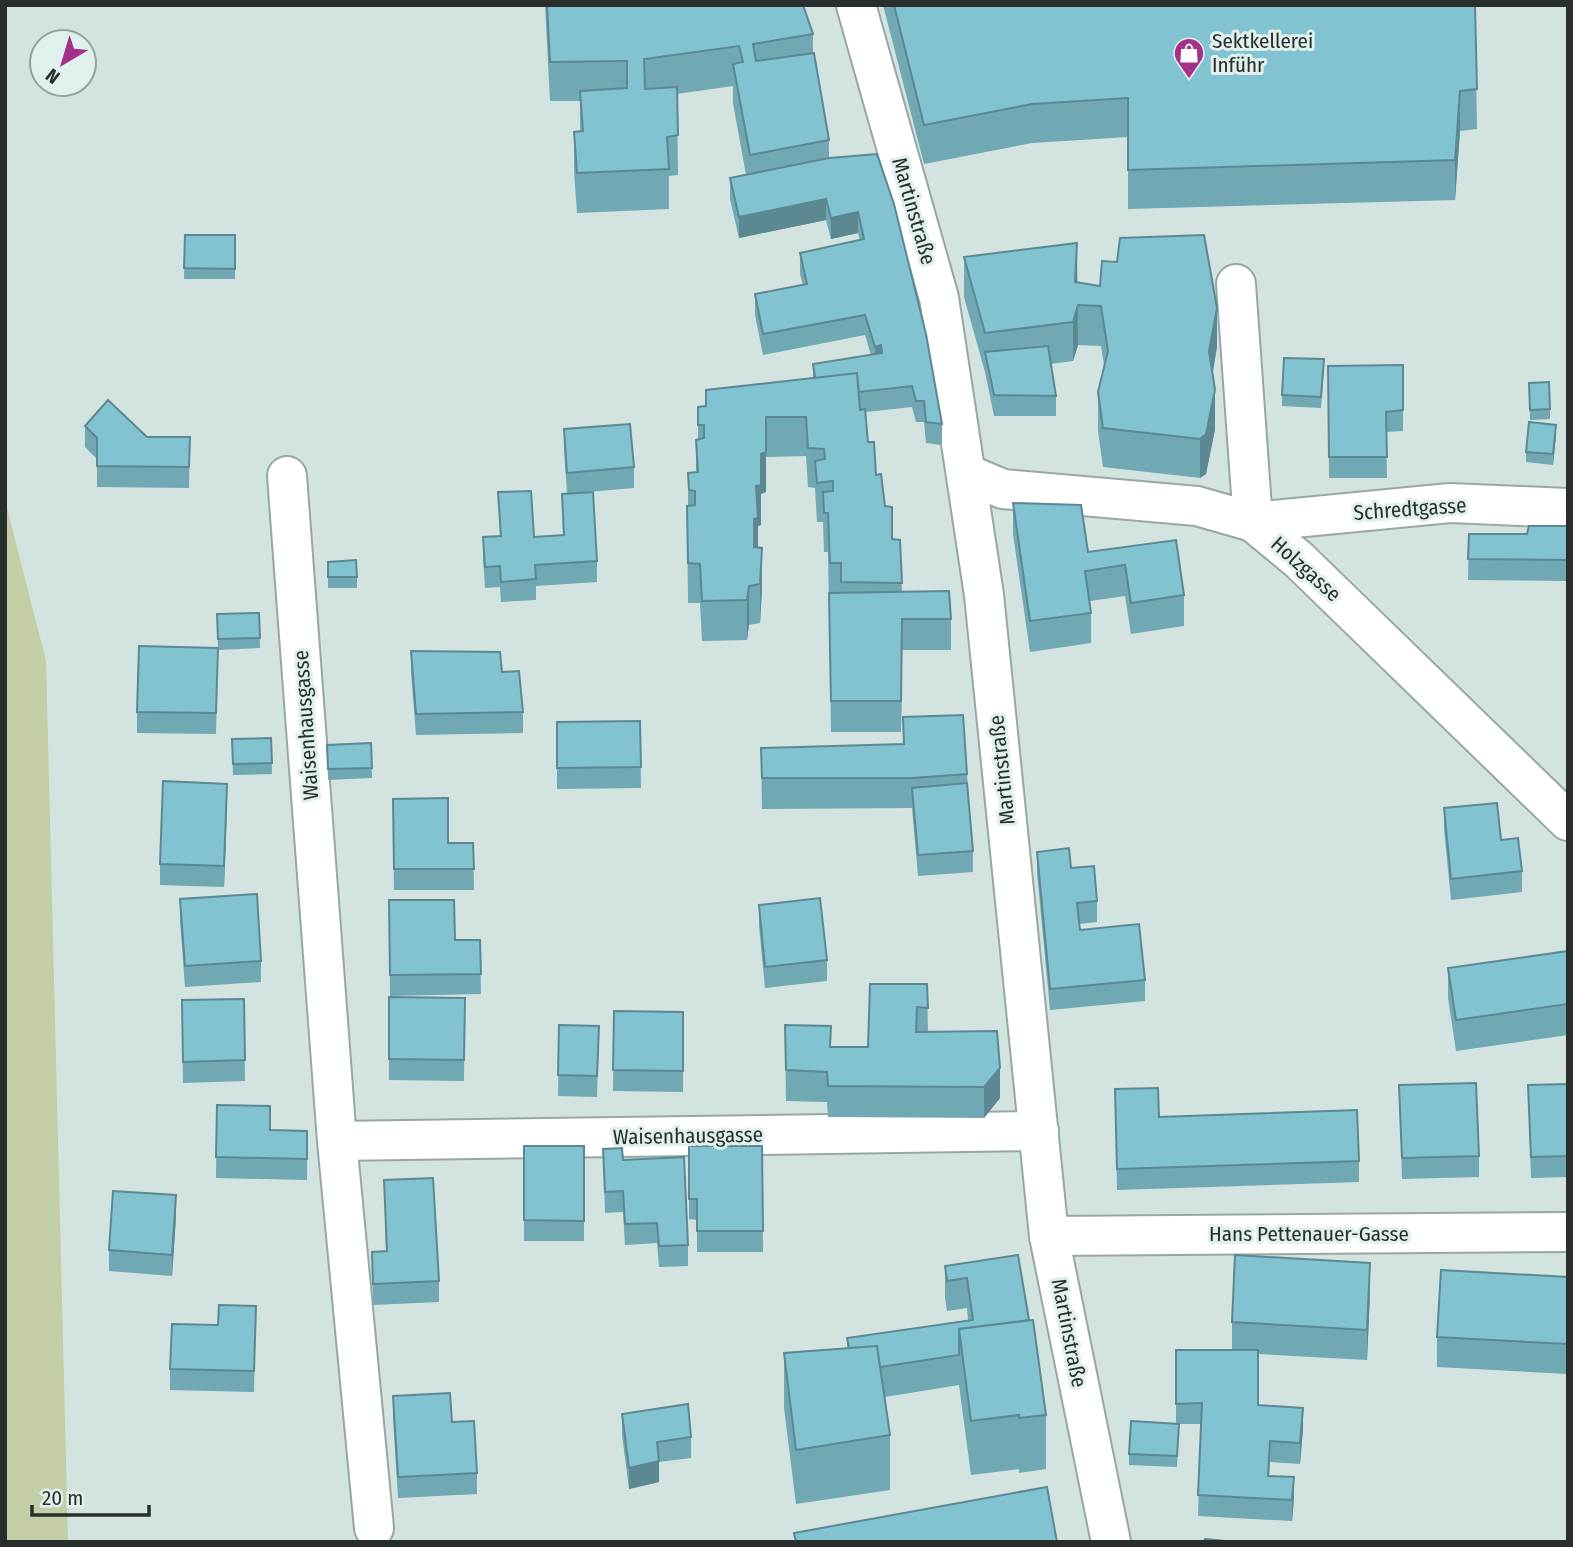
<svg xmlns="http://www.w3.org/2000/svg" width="1573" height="1547" font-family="'Fira Sans Condensed',sans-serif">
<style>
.green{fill:#c3cda6}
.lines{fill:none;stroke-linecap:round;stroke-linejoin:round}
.minor-casing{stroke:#98a7a4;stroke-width:42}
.major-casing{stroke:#98a7a4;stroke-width:42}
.minor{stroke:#fff;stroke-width:38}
.major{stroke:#fff;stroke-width:38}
.wall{fill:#70a8b4}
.shaded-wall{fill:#5b8892}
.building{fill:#82c3d1;stroke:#5b8892;stroke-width:2}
.labels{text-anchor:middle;stroke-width:6;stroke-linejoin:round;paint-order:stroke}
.poi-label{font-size:21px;fill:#282e2c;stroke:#e0f0ed;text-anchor:start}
.street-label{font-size:21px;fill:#282e2c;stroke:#e0f0ed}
</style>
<rect width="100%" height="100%" fill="#d3e3df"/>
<path class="green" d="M5 500 46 661 68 1542H5Z"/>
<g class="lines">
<g class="minor-casing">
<path id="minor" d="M1236 284 1253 522 1450 503 1568 508
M967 474 1003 489 1197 506 1253 522 1299 560 1568 821
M287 476 337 1141 374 1528
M337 1141 1039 1131
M1049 1236 1568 1232"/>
</g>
<g class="major-casing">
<path id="major" d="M856 5 939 298 984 595 1049 1236 1111 1542"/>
</g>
<use href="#minor" class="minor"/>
<use href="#major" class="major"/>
</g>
<path class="wall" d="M545 5H803L813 34V54L829 140V158L877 154 942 424V445L926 443 924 422H916L912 407 866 412 868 442 876 475 885 506 892 539 900 540 902 592 951 619V650H902L901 732H831L828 552H824L823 522H817L815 488 808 487 806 456 766 457V492L761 494V525L758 526V548L762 588 760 623 749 625 747 640 702 641 700 603H688L687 506H688V473L696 472V440L698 439V407L706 406V390L813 378V364L871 355 865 335 763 355 755 315V294L803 285 800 274V253L860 240 858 233 831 239 826 220 739 238 730 199V178L746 175 733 103V86L677 94 678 175 669 176V209L577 213 574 172V132H580V101H550Z
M883 5H1475L1477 129 1460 131 1455 200 1128 209V137L1032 143 924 164Z
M185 235H235V279H184Z
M964 257 1077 282 1217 347 1213 373 1215 429 1206 474 1200 478 1103 467 1098 431V392L1104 365 1101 346 1078 345 1073 361 1051 364 1056 396V416H994L985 372 964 297Z
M1403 365V431L1386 432 1387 478H1329L1328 366Z
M1324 369 1321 408 1282 406V395Z
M1529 383 1550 409V419L1530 420Z
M85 426 147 437H190L189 488 97 487V459L85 447Z
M564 429 634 467V488L576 493 597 561V582L536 586V600L501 602 500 587 485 588 483 558V537L500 536 498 492 534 537 563 535 562 494 567 493 564 450Z
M1556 435 1553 465 1526 462V452Z
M1013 503 1088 552 1176 540 1184 595V626L1131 634 1125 596 1090 601 1091 613V643L1030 652 1013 534Z
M1568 526V581L1468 580 1469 534H1527Z
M328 562 357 577V588H328Z
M259 613 260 648 218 650 217 614Z
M218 648 216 734 137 733V712Z
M411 651 502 672 523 712V733L416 735 411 672Z
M903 717 967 774 973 851V872L918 876 912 808 762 809 761 748 903 744Z
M640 721 641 788 557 789V722Z
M271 738 272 774 233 775 232 739Z
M371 743 372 778 328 780 327 745Z
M393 799 448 843H473L474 890H394Z
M227 804 224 887 160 885V864Z
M1444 808 1501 840 1522 871V892L1451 900 1444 829Z
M1037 852 1071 868 1097 901V922L1079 924 1080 930 1145 980V1001L1050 1010 1037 873Z
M180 899 261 961V982L185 987 180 920Z
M389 900 455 940H480L481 994 390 996Z
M759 905 827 960V981L765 988 759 926Z
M1568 951V1035L1456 1051 1448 998V968Z
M927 984 928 1032 1000 1098 984 1118 828 1117 827 1102 786 1101 785 1025 831 1047H868Z
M389 997 465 998 464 1081 389 1080Z
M244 999 245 1081 183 1083 182 1000Z
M614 1011 683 1012V1092L613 1091Z
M559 1025 599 1026 597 1097 558 1096Z
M1568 1084V1177L1531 1178 1528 1085Z
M1399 1085 1479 1156V1177L1402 1179Z
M1115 1089 1159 1117 1359 1161V1182L1117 1190Z
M217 1105 270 1130 307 1131V1180L216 1178Z
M524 1146H584V1241H524Z
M689 1146H762L763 1252H697V1220L689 1219Z
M603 1149 623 1160 688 1245V1266L659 1267 657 1243 625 1245 623 1212 605 1213Z
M384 1180 439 1281V1302L373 1305 372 1252 386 1251Z
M176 1216 172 1276 109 1271V1250Z
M1018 1255 1046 1415V1469L1019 1473V1469L971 1475 959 1385 885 1397 890 1435V1490L796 1504 784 1408V1353L847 1348V1338L968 1320 967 1308 947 1311 945 1297V1266Z
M1568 1277V1374L1437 1367V1337Z
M1370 1293 1367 1360 1258 1354V1405L1303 1429 1300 1464 1270 1462 1269 1476 1294 1498 1292 1521 1198 1516 1201 1424H1179L1177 1467 1129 1465V1454L1176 1424V1350H1232V1322Z
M256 1306 254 1392 170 1390V1369L218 1325Z
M393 1396 477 1473V1494L398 1498 393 1417Z
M622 1414 691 1437V1458L659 1462V1482L629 1489 622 1435Z"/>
<path class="shaded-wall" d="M1460 91V131L1455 200V160Z
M826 199V220L739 238V217Z
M858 212V233L831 239V218Z
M1077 243 1078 345 1073 361V322Z
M1217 308V347L1209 390V351Z
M881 345V366L875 368V347Z
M1215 390V429L1206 474 1200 478V439Z
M766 417V492L761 494V525L758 526V558L754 559V587V519L756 486Z
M1556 425V435L1553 465V454Z
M762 548V588L760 623V584Z
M749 586V625L747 640V600Z
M902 619V650L901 732V701Z
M227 784V804L224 887V866Z
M1000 1068V1098L984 1118V1087Z
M176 1195V1216L172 1276V1255Z
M1370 1263V1293L1367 1360V1330Z
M1303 1408V1429L1300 1464V1443Z
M659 1461V1482L629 1489V1468Z
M1294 1477V1498L1292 1521V1500Z"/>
<path class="building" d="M547 5H803L813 34 753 44 756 61 814 53 829 140 750 155 733 64 743 62 739 46 644 59 645 89 677 87 678 135 667 137 669 169 577 173 574 132 583 131 580 91 627 88V61L550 62Z
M894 5H1475L1477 89 1460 91 1455 160 1128 170V98L1032 104 924 125Z
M877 154 894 204 926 334 942 424 926 422 924 401H916L912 386 859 392 857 373 815 378 813 364 882 353 881 345 875 347 865 315 763 334 755 294 807 284 800 253 864 239 858 212 831 218 826 199 739 217 730 178 829 158Z
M185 235H235V269L184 268Z
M1204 235 1217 308 1209 351 1215 390 1206 434 1200 439 1103 428 1098 392 1108 351 1101 306 1078 305 1073 322 985 333 964 257 1077 243 1075 282 1100 286 1102 261 1117 262 1120 238Z
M1048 346 1056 396 994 395 985 352Z
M1284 358 1324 359 1321 397 1282 395Z
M1403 365V410L1386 412 1387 457H1329L1328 366Z
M857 373 860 410 865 409 868 442H874L876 475 881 474 885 506 892 507V539L900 540 902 583 841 582V563H830L828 513H824L823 492 833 491V481L817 483 815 461 825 459 824 449 808 448 806 417H766V452L761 454V485L756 486 758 518 754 519V547L762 548 760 584 749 586 747 600 702 601 700 564 688 563 687 506 695 505V491L689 490 688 473 698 472 696 440 704 438V425H698V407L706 406V390Z
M1549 382 1550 409 1530 410 1529 383Z
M108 400 147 437H190L189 467 97 466V438L85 426Z
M1529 422 1556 425 1553 454 1526 452Z
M630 424 634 467 567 473 564 429Z
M531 491 534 537 564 535 562 494 593 492 597 561 535 565 536 579 501 582 500 566 485 567 483 537 501 536 498 492Z
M1013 503 1081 505 1088 552 1176 540 1184 595 1131 603 1125 565 1085 571 1091 613 1030 621Z
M1529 526H1568V560L1468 559 1469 534H1527Z
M356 560 357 577H328V562Z
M949 591 951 619H902L901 701H831L829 593Z
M259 613 260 638 218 639 217 614Z
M139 646 218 648 216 713 137 712Z
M411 651 500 652 502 672 519 671 523 712 416 714Z
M963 715 967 774 912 778H762L761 748 904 744 903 717Z
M640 721 641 767 557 768V722Z
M271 738 272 763 233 764 232 739Z
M371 743 372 768 328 769 327 745Z
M163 781 227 784 224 866 160 864Z
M967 783 973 851 918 855 912 788Z
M448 798V843H473L474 869H394L393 799Z
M1497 803 1501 840 1518 838 1522 871 1451 879 1444 808Z
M1069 848 1071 868 1094 866 1097 901 1077 903 1080 930 1139 924 1145 980 1050 989 1037 852Z
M257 894 261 961 185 966 180 899Z
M820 898 827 960 765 967 759 905Z
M389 900H454L455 940H480L481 974 390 975Z
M1568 951V1004L1456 1020 1448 968Z
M870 984H927L928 1008 917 1007 916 1032 997 1031 1000 1068 984 1087 828 1086 827 1072 786 1070 785 1025 831 1026 830 1047H868Z
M389 997 465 998 464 1060 389 1059Z
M244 999 245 1060 183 1062 182 1000Z
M614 1011 683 1012V1071L613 1070Z
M559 1025 599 1026 597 1076 558 1075Z
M1476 1083 1479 1156 1402 1158 1399 1085Z
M1568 1084V1156L1531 1157 1528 1085Z
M1158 1088 1159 1117 1357 1110 1359 1161 1117 1169 1115 1089Z
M217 1105 270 1106V1130L307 1131V1159L216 1157Z
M524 1146H584V1221L524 1220Z
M689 1146H762L763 1231H697V1199H689Z
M622 1148 623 1160 684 1157 688 1245 659 1246 657 1223 625 1224 623 1191 605 1192 603 1149Z
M433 1178 439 1281 373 1284 372 1252 387 1251 384 1180Z
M113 1191 176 1195 172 1255 109 1250Z
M1018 1255 1029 1320 959 1329V1355L880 1367 877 1346 849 1348 847 1338 973 1320 967 1278 947 1281 945 1266Z
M1235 1255 1370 1263 1367 1330 1232 1322Z
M1441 1270 1568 1277V1344L1437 1337Z
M219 1305 256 1306 254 1371 170 1369 172 1324 218 1325Z
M1033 1320 1046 1415 1019 1418V1415L971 1421 959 1329Z
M877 1346 890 1435 796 1450 784 1353Z
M1176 1350H1258V1405L1303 1408 1300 1443 1270 1441 1268 1476 1294 1477 1292 1500 1198 1495 1202 1403 1176 1404Z
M450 1393 452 1422 474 1421 477 1473 398 1477 393 1396Z
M688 1404 691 1437 657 1442 659 1461 629 1468 622 1414Z
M1131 1421 1179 1424 1177 1456 1129 1454Z
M1047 1487 1057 1542H796L794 1533Z
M1205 1539 1236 1542H1204Z"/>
<defs>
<g id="shop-pin" transform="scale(1.575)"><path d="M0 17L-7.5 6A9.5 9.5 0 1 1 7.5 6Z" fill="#a3308b" stroke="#e0f0ed"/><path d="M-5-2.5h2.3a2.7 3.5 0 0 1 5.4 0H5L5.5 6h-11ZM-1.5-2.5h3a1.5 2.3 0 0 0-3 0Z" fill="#fff"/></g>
</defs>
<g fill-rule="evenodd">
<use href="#shop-pin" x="1189" y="53"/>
</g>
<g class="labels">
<g class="poi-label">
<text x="1212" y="48">Sektkellerei<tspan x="1212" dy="24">Inführ</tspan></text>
</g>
<g class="street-label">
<text transform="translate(914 211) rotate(74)" y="7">Martinstraße</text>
<text transform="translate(1410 509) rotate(-4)" y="7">Schredtgasse</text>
<text transform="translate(1306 569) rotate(42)" y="7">Holzgasse</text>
<text transform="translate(306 725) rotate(-94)" y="7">Waisenhausgasse</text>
<text transform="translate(1002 770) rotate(-96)" y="7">Martinstraße</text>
<text transform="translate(688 1136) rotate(-1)" y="7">Waisenhausgasse</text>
<text x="1309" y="1241">Hans Pettenauer-Gasse</text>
<text transform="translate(1069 1333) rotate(79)" y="7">Martinstraße</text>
</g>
</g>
<rect width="1573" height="1547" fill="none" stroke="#282e2c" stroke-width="14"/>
<g transform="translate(63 63) rotate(218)"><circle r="33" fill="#e0f0ed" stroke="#96a2a0" stroke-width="2"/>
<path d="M0-5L12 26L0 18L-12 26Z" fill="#a3308b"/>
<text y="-10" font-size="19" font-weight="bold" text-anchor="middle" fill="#282e2c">N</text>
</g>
<path d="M32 1505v10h117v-10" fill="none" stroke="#282e2c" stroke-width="3.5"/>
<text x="42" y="1505" font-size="21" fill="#282e2c" stroke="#e0f0ed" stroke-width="5" paint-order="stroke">20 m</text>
</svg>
